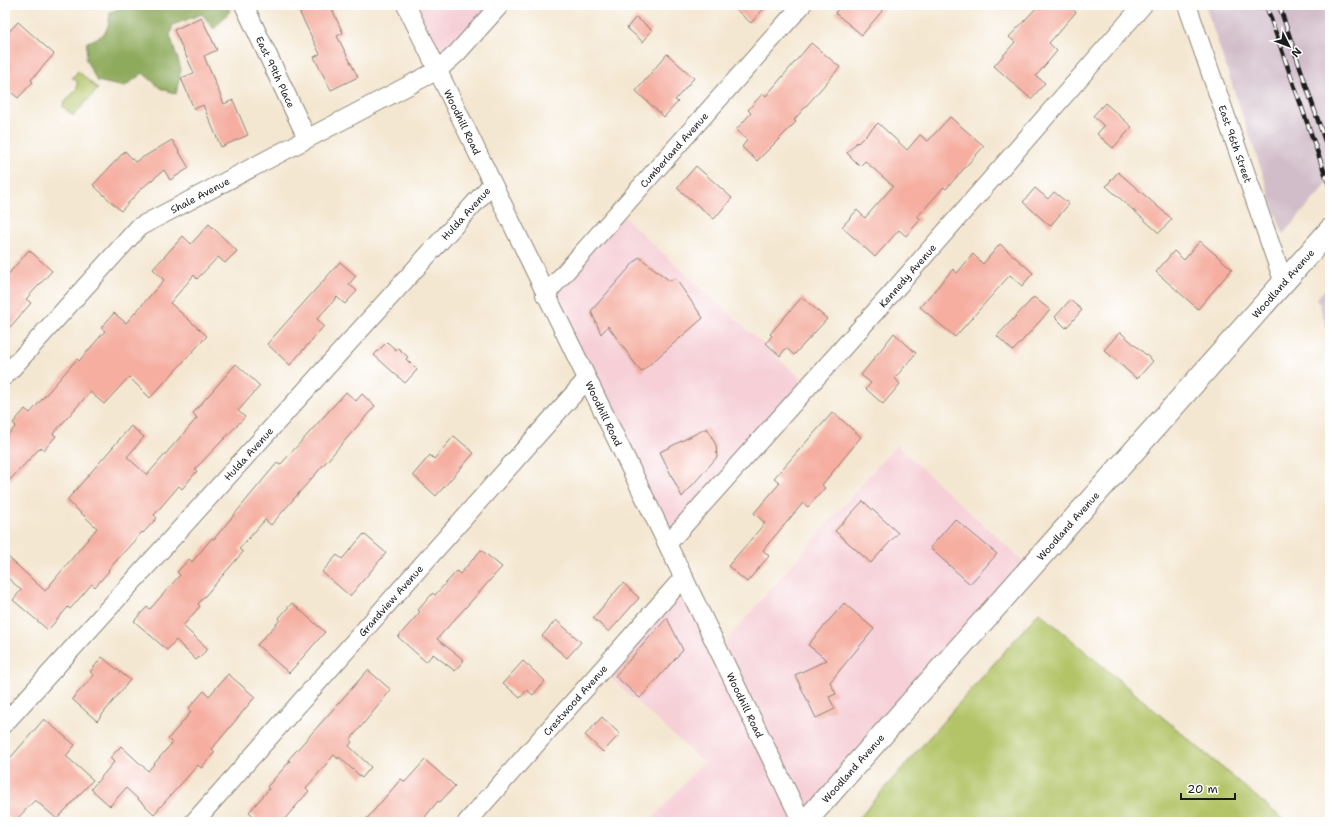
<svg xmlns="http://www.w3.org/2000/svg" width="1335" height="827" font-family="'Shantell Sans',sans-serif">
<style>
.built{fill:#f6cfd7}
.industrial{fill:#d1bdc9}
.green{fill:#b3c467;stroke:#687042}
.forest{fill:#8eaa5c;stroke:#55633c}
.building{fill:#f5aea0}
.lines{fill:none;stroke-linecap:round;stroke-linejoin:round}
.minor-casing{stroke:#888276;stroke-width:20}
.major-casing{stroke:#888276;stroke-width:24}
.minor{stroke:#fff;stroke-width:18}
.major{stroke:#fff;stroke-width:22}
.rail-casing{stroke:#1c1c1c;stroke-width:4.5}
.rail{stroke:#fff;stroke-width:3;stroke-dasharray:9;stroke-linecap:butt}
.labels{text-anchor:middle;stroke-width:4;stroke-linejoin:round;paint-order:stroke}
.street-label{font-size:10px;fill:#1c1c1c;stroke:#fff}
</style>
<rect width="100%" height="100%" fill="#fff"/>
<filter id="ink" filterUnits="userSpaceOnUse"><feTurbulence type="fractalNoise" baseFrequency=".025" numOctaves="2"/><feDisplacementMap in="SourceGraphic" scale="8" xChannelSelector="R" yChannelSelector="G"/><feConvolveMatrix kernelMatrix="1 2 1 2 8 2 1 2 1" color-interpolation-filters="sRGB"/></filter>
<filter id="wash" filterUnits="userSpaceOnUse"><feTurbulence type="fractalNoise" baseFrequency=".012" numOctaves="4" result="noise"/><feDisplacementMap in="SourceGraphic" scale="16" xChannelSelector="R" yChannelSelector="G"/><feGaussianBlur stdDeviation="0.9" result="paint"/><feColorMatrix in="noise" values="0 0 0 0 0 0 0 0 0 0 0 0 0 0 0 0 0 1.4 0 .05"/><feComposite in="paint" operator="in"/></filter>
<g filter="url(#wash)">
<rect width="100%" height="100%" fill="#f4e7d1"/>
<path class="built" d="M406 5H500L438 70Z
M618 212 809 386 668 543 545 295Z
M896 445 1031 568 805 822H650L703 762 602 670 684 577 719 649Z"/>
<path class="industrial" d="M1205 5H1330V181L1283 234Z
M1330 284V337L1317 298Z"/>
<path class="green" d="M78 71 98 89 73 116 63 107 64 103 77 89V81L72 78Z
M1039 612 1286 822H855Z"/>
<path class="forest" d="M126 5H227L230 11 214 29 202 14 173 25 170 35 181 69 176 94 160 88 143 73 124 87 97 81 86 60 87 42C106 36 108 32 110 12L127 6Z"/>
<g id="blocks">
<path class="building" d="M296 5H330L343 33 337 36 358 77 331 90 314 57 320 54Z
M731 5H767L751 23Z
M841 5H887L862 35 835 13Z
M1039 5H1068L1076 12 1049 43 1057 51 1036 76 1045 83 1031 99 994 66 1015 42 1009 37Z
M201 17 217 50 204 56 224 104 233 100 248 135 221 147 203 105 194 109 181 78 194 73 174 30Z
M636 17 652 30 643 42 627 28Z
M18 22 54 54 31 80 33 82 18 98 5 87V36Z
M811 43 840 67 794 120 796 122 757 161 742 147 747 140 736 130 751 113 748 110 763 93 766 96Z
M667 54 694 78 675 100 678 102 664 117 636 91Z
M1105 103 1132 127 1113 148 1097 134 1104 126 1093 116Z
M950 117 984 146 946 189 944 187 917 217 921 219 906 236 899 230 875 257 842 227 857 210 865 218 893 186 865 161 860 166 847 153 857 142 858 143 878 123 907 150 920 135 928 141Z
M172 140 189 168 170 180 164 170 141 189 121 211 93 185 125 151 135 162Z
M696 166 732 198 714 219 677 188Z
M1118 172 1172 219 1159 233 1106 186Z
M1035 188 1048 199 1054 192 1069 204 1050 226 1023 202Z
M209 224 237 251 225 263 218 257 197 279 194 275 170 303 207 336 150 398 129 377 104 404 90 392 53 434 56 436 44 450 41 447 5 485V438L16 426 13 423 25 409 30 413 77 359 79 361 105 331 101 328 114 313 126 323 164 280 153 269 183 236 191 244Z
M1200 241 1232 269 1198 309 1156 272 1174 251 1184 260Z
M1000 244 1033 273 1022 286 1010 275 955 337 920 307 953 269 957 273 973 254 983 264Z
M29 250 52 271 26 299 31 303 5 333V278Z
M639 257 670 281 675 278 703 318 641 372 608 326 601 334 591 311Z
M340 262 356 276 349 284 357 291 345 304 337 297 317 319 324 326 290 365 267 344Z
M802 297 827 319 794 355 786 348 780 356 766 343 772 336 770 334Z
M1034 297 1050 310 1013 351 997 336Z
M1070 300 1082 310 1066 328 1055 317Z
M1120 332 1153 361 1137 379 1104 350Z
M894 333 916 353 895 378 900 384 883 404 866 389 871 383 861 375Z
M387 342 396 350 398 348 408 357 406 359 417 370 405 383 374 355Z
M236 364 260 386 238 411 245 417 195 469 197 471 182 489 179 486 154 515 157 518 143 533 142 532 108 570 109 571 95 587 92 584 70 609 68 607 48 630 13 600 21 590 5 575V554L45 591 97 528 67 500 131 426 144 437 127 457 147 475 197 418 193 413Z
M346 392 356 401 362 394 375 406 271 525 265 520 239 549 243 552 198 604 200 606 183 626 208 649 196 660 176 640 167 650 134 621 147 607 150 609 180 575 177 572 189 559 192 562 212 538 214 539 277 463 280 465Z
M833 412 861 437 822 485 825 488 808 507 803 503 763 550 769 556 747 582 728 566 765 523 754 513 780 483 774 478Z
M707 428 716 445 717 457 682 497 660 452Z
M454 436 474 453 436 496 413 475 430 455 434 459Z
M863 501 898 533 871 563 835 531Z
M955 519 997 554 970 584 930 548Z
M364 534 386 553 350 596 322 572 337 555 342 559Z
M481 550 502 567 437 639 464 660 455 671 433 654 426 662 398 637 420 612 418 610 433 593 435 595 457 571 460 574Z
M623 583 639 598 609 632 593 618Z
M292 603 325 632 289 673 257 645 280 620 278 619Z
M844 603 874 629 830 682 836 694 829 697 835 709 816 718 795 675 827 660 808 645Z
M667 618 683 650 640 698 615 676Z
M556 620 581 642 567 658 542 636Z
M102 657 130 680 97 721 72 699 94 675 90 672Z
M523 661 545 681 533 695 527 690 520 698 503 683Z
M368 670 391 690 350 740 352 742 349 746 371 767 362 778 339 757 338 759 334 755 306 788 309 791 282 822H261L249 812 269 789 267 787 290 761 288 760Z
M228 674 255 697 212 749 215 752 201 768 198 765 154 814 126 788 110 806 91 789 114 762 110 758 121 746 148 771 172 743 168 739 191 712 188 709 204 691 209 696Z
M602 717 620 734 603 752 585 735Z
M44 719 75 745 66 756 93 780 57 819 35 800 14 822 5 814V764Z
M425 760 455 786 440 802 438 801 421 822H364L401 779 405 782Z"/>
</g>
</g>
<g filter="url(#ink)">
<use href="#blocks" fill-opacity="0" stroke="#888276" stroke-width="1"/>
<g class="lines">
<g class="minor-casing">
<g id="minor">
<path id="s1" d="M244 5 307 138"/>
<path id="s2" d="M406 5 802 822"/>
<path id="s3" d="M1187 5 1284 283"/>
<path id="s4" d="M545 295 802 5"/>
<path id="s5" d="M5 376 139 227 438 70 457 53 500 5"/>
<path id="s6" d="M668 543 892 293 1143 5"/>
<path id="s7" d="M5 723 492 184"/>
<path id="s8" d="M194 822 587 379"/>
<path id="s9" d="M467 822 684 577"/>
</g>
</g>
<g class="major-casing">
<g id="major">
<path id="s10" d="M805 822 1330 230"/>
</g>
</g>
<use href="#minor" class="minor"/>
<use href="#major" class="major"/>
<g class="rail-casing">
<path id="rail" d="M1266 5 1330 188
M1279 5 1330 156"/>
</g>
<use href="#rail" class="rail"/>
</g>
</g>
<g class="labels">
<g class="street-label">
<text dy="4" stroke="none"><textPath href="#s1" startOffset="74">East 99th Place</textPath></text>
<text dy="4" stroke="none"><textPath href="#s2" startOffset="130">Woodhill Road</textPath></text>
<text dy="4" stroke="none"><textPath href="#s3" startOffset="147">East 96th Street</textPath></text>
<text dy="4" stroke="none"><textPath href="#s4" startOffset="194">Cumberland Avenue</textPath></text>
<text dy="4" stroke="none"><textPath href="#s5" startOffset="269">Shale Avenue</textPath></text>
<text dy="4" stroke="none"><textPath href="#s7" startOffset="687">Hulda Avenue</textPath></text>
<text dy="4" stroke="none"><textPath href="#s6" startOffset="359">Kennedy Avenue</textPath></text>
<text dy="4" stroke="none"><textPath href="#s10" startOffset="720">Woodland Avenue</textPath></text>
<text dy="4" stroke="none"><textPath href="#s2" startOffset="454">Woodhill Road</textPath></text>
<text dy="4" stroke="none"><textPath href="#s7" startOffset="363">Hulda Avenue</textPath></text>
<text dy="4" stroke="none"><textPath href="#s10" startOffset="396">Woodland Avenue</textPath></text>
<text dy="4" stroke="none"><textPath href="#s8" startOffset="296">Grandview Avenue</textPath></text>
<text dy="4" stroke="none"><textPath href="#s9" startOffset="163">Crestwood Avenue</textPath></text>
<text dy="4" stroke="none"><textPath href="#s2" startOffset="778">Woodhill Road</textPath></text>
<text dy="4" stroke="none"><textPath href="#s10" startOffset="72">Woodland Avenue</textPath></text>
</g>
</g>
<rect width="1335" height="827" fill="none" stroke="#fff" stroke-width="20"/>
<g transform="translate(1289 46) rotate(132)" stroke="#ffffff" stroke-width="3" paint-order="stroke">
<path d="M0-3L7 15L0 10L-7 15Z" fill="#1c1c1c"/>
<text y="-6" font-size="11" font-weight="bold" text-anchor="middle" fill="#1c1c1c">N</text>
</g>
<path d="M1181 793v6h54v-6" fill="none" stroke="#1c1c1c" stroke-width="2"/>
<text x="1187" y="793" font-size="12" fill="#1c1c1c" stroke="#ffffff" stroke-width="3" paint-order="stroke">20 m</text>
</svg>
